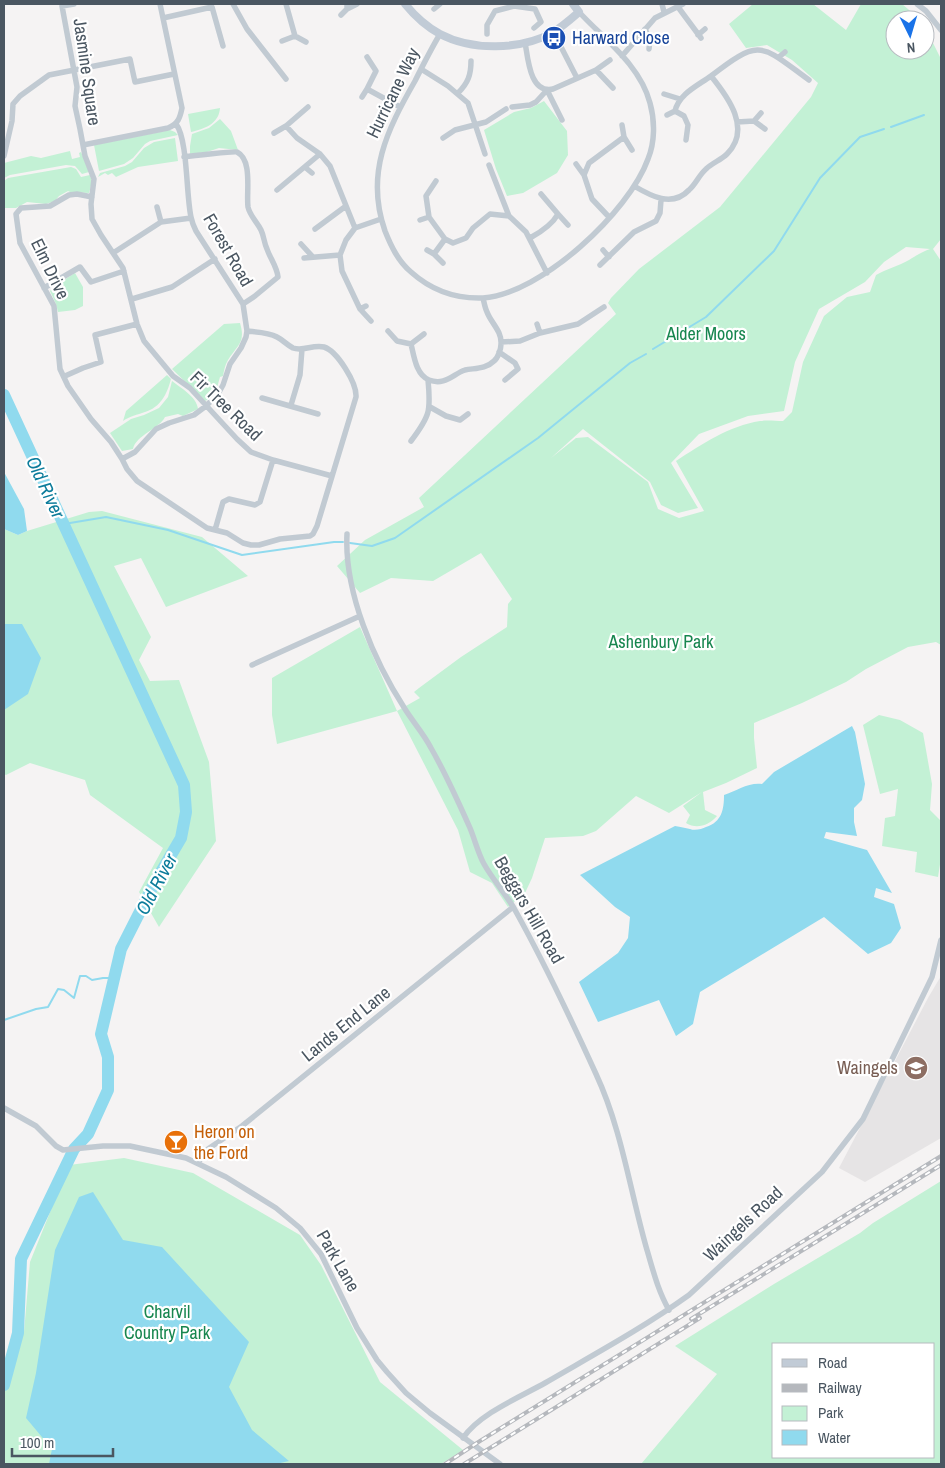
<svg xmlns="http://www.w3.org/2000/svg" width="945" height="1468" font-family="'Archivo Narrow',sans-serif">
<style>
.education{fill:#e6e4e5}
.green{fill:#c3f1d5;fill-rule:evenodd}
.water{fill:#90daee}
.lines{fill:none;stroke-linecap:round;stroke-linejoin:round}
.stream{stroke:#90daee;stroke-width:2}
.river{stroke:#90daee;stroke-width:12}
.street{stroke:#c1cad2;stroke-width:5.5}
.secondary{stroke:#c1cbd6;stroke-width:8}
.rail-casing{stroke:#b5b8bd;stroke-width:4}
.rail{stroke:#fff;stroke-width:2;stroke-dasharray:5.5;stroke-linecap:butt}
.labels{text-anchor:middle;stroke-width:4.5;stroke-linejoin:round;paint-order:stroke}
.transit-label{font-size:18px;fill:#164399;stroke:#fff;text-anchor:start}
.street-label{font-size:18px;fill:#4a5661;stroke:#fff}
.park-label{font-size:18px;fill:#17864f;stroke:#fff}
.education-label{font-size:18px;fill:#785e54;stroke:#fff;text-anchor:end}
.food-label{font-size:18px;fill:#c56008;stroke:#fff;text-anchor:start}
.water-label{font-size:19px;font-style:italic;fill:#0c7c9b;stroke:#fff}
</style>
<rect width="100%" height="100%" fill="#f5f3f3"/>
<path class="education" d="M941 976V1138L865 1182 839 1168 928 998Z"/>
<path class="green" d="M753 4H813L846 30 861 4H902L921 20H895V50H925V27L941 59V239L933 249 941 261V645L936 642 908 647 866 669 846 682 802 703 754 723V738L757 768 726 783 703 792 705 810 717 816C709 825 697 830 686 823L690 815 683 806 702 792 669 813 636 796 596 831 583 836 545 838 532 878 525 893 508 907 492 883 470 872 458 830 397 711 277 744 272 715V678L360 627 397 711 420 698 414 692 419 688 461 657 507 627 508 604 512 599 481 553 433 581 391 578 360 593 337 566 365 540 424 507 419 498 616 314 608 303 611 298 639 269 720 207 811 97 818 83 792 60 767 45 746 48 729 24ZM906 247 930 249C922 252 917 255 909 260 899 266 886 269 876 275L870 292 847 297 824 316 803 362 792 412 783 421C776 421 767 420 760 421 729 426 702 444 676 461L704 511 679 518 658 509 648 482 588 437 576 438 551 458 583 429 650 482 661 505 678 513 698 508 671 463 699 434 748 416 784 411 795 362 819 309 865 282 884 262Z
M544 101 567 131 568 155 557 173 523 193 507 196 496 169 484 130 514 112 531 108Z
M220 108C219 124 204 129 191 132L188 114Z
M220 119 231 131 238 150 219 148 207 152 190 154V146L192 134 209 128Z
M170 130 175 132 178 135 150 141 145 144 133 158 124 164 99 171 94 145Z
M175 138 178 161 138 167 116 177 112 173 108 175 105 173 98 177 100 173 125 166 132 162 144 148 154 142Z
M70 151 72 159 80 157 79 153 81 152 89 172 82 174 75 166 66 165 10 175 4 178V163L31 156 41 158Z
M71 167 76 169 81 177 90 175 92 182 89 193 70 192 68 191 59 196 55 201 46 204 27 202 16 208H4V181L8 178Z
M75 273 83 287V306L75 310 58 312 56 304 50 291 54 286Z
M240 323C246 343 237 345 228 360 225 365 224 370 223 376L220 377C217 387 216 397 205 401L172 369 224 324Z
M167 375 171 379C167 394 161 407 145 412 137 415 130 416 123 421L126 411Z
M172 381C181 388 197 397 198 409L183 416 178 414 165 417C159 429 136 435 133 449L122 451 110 433 131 419 144 415 159 408 168 397Z
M102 511 202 537 248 576 166 607 141 558 114 566 151 637 139 660 150 681 179 680 209 762 216 841 159 927 139 892 163 848 90 795 85 780 30 763 6 775 4 774V529L18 535 27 531 89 512Z
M879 715 900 720 923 733 932 784 930 810 941 821V858L938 877 915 872 917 852 882 846 885 818 895 816 898 789 880 794 863 725Z
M124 1158 193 1173 300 1235 321 1265 380 1382 463 1450 441 1464H4V1373L24 1332 30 1262 69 1165Z
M941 1181V1464H641L717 1374 675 1346 774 1284 860 1233 873 1223ZM774 1344H934V1457H774Z"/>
<path class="water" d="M4 472 24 509 27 531 18 535 4 529Z
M4 624H22L41 658 28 694 4 710Z
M852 726 855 732 865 784 862 800 854 808V822L857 836 826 832 824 838 867 850 892 893 876 888 874 897 894 904 901 928 891 943 868 954 824 917 700 992 693 1024 676 1036 659 1000 598 1022 579 982 618 953 628 938 630 917 615 907 580 875 675 826C681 827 685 828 690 829 695 831 702 829 706 827 722 822 724 809 724 795 736 791 749 782 762 784L774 772Z
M93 1192 123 1240 162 1247 249 1342 229 1387 252 1430 289 1461 276 1464H49L52 1449 26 1418 36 1373 55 1250 79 1197Z"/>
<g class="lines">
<path class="stream" d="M891 127 924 115
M653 349 706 317 774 251 820 178 860 137 884 129
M64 524 106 517 168 530 242 555 334 542H343
M350 543 372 546 395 538 538 438 630 363 646 354
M4 1020 36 1009 48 1007 58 989 64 990 74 998 80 976H86L92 980 103 978H114"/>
<path class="river" d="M4 395 184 785 186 812 181 838 154 884 121 949 101 1034 108 1057V1090L88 1134 74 1149 21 1259 18 1333 4 1385"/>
<path class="street" d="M74 4 62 6 77 87 75 106 80 129 85 156 94 179 91 204 92 219 101 235 123 268 137 324 144 341 173 376 190 388 237 439 251 452 273 460 332 476
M233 4 247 29 286 79
M286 4 295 36 306 42
M513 4 514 6 535 9 541 22 534 28
M662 4 664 12
M917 4 926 11 941 30
M678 7 701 38
M347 9 357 4
M434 9 440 4
M341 15 347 9V4
M163 18 212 7 223 46
M645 29 650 40 649 49
M440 34C431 49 423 65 415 81 387 130 365 174 385 231 391 246 398 261 411 272 431 290 456 299 483 298 541 294 629 212 648 159 655 142 655 121 650 103 640 65 605 40 579 12
M487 34V25L495 11 514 6
M698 35 705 29
M282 41 295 36
M525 42C528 59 530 94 553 89L596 70 610 60
M559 43 577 78
M622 56 655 18 683 4
M367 57 376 71 367 89
M779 57 785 52
M421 69 448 86 468 103 485 154
M596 70 613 88
M458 93C468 83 471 75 471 61
M664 94 680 99
M362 97 367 89 400 107
M512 107 530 105 536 102 547 90 562 120
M667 115 675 111
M754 121 761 113
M737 122 754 121 765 129
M176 124C188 140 186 195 191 217 192 222 194 227 196 231L243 304 255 296 278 277C277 267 270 258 267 249 264 243 264 236 261 230 257 222 250 216 248 207 246 193 253 160 237 152 234 151 191 156 184 157
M622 125 624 137
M286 126 308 107
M274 133 286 126 297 138 320 154 330 166 355 228
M443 138 455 130 486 122 506 109
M686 140 688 125 684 116 675 111C679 94 697 86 711 76
M83 145 168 128C178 124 180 118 182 108L160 4
M4 156 12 121 13 104 20 96 49 75 130 59 135 82 174 74
M576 164 584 175
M489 165 509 216
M306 168 312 173
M436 181 426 196 429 217 445 239 453 243 466 238 473 228 490 214 509 216 526 232 547 273
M634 186C651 196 672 208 689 190 696 184 699 175 706 169 712 163 721 160 727 154 752 129 728 97 711 76 761 37 761 45 809 80
M277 190 320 154
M541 194 558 214
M92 197 77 194 69 195 50 206 21 208 16 214 20 243 54 306 60 369 68 386 91 419 111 442 122 459
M157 207 161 222
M609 217 592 199 584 175 589 163 624 137 632 150
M420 220 429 217
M315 229 346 206
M530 238C541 232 552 225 558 214L568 225
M301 244 313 257
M427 250 434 254
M603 250 609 257
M113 253 161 222 191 218
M304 258 340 255
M443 263 434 254 445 239
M600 265 634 232 656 221 660 213 661 200
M44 288 80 267 91 282 124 271
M132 299 172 287 215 259
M243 304 247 331 246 337 241 348 230 364 223 385 218 394 206 406 194 415 169 423 156 429 135 452 122 459 127 469 137 481 207 528 227 533 243 543 251 545H259L280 539 310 536 313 534 317 526 356 397C357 383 337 351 324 347 313 344 303 352 293 348 287 345 283 340 277 337 268 332 256 332 247 331
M366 306 360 309 371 321
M360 309 342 271 340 255 346 240 355 228 381 219
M537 324 540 333
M388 331 397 341 411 344C414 356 416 375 429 380 445 386 453 374 465 370 475 368 486 369 494 361 498 358 501 349 501 344 502 331 491 323 487 312 485 308 484 302 483 298
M501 342 520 341 540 333 578 324 604 307
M411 344 424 334
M499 352 515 363 518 369 505 380
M65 376 83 368 101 362 95 335 137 324
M262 398 318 414
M291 405 300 375 302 349
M430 407 446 416 460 420 468 414
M411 441C430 416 431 411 428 380
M215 530 223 502 229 499 255 505 260 502 273 460
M347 534C344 592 374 661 405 709 413 722 424 734 431 748 446 774 458 801 470 828 475 840 478 853 484 864 493 880 506 894 515 910 545 964 571 1019 596 1074 622 1130 630 1191 647 1250 653 1270 658 1291 669 1310
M252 665 360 616
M4 1108 36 1126 56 1146 63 1150 103 1146H130L186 1158 226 1177 276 1208 300 1228 321 1254 357 1328 377 1360 387 1372 406 1393 430 1413 500 1464
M198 1163 205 1151 242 1126 513 907
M463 1438C479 1414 520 1397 545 1383 593 1355 643 1328 689 1295L822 1172 863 1119 932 977 941 940"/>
<path class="secondary" d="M405 4C414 15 427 27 440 34 472 51 520 50 552 33 562 27 571 19 579 12L573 4"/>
<g class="rail-casing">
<path id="rail" d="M691 1319 941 1165
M445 1464 480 1441 941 1156
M464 1464 700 1318"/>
</g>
<use href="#rail" class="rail"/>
</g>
<defs>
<g id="bus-disc" transform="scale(1.25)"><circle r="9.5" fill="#1a4fb4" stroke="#fff"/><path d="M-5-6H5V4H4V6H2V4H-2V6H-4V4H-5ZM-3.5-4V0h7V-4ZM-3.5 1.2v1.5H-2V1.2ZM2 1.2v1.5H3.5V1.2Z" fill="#fff"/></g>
<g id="school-disc" transform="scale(1.25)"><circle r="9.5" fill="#8d6e63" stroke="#fff"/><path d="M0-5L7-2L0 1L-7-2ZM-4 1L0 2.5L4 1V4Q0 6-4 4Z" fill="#fff"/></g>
<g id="bar-disc" transform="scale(1.25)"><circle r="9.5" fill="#e8710a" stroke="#fff"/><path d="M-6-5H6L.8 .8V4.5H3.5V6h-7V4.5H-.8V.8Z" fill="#fff"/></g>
</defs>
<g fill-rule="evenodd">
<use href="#bus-disc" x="554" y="38"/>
<use href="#school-disc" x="916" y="1068"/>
<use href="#bar-disc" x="176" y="1142"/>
</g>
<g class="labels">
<g class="transit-label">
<text x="572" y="44">Harward Close</text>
</g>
<g class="street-label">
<text transform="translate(87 72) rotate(82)" y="6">Jasmine Square</text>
<text transform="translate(393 93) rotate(-64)" y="6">Hurricane Way</text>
<text transform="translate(228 250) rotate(60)" y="6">Forest Road</text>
<text transform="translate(50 269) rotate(64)" y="6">Elm Drive</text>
<text transform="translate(226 406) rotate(44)" y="6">Fir Tree Road</text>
<text transform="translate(529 910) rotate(60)" y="6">Beggars Hill Road</text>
<text transform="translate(346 1024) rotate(-39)" y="6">Lands End Lane</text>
<text transform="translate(743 1224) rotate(-43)" y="6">Waingels Road</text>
<text transform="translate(338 1261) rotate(60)" y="6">Park Lane</text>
</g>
<g class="park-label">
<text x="706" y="340">Alder Moors</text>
<text x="661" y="648">Ashenbury Park</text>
<text x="167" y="1318">Charvil<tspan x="167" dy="21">Country Park</tspan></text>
</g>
<g class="education-label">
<text x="898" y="1074">Waingels</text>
</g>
<g class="food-label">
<text x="194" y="1138">Heron on<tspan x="194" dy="21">the Ford</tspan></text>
</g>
<g class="water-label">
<text transform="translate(46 487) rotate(65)" y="7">Old River</text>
<text transform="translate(156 884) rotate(-62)" y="7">Old River</text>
</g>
</g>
<rect width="945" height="1468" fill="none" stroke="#4a5661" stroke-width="10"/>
<rect x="772" y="1343" width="162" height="115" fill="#ffffff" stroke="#b7bbc0"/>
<rect x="782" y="1359" width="25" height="8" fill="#c1cbd6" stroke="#b7bbc0"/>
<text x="818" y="1368" font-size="15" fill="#4a5661">Road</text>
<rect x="782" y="1384" width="25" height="8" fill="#b5b8bd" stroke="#b7bbc0"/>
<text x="818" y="1393" font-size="15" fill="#4a5661">Railway</text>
<rect x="782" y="1406" width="25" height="15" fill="#c3f1d5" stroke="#b7bbc0"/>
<text x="818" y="1418" font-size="15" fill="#4a5661">Park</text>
<rect x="782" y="1430" width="25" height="15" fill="#90daee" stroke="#b7bbc0"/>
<text x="818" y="1443" font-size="15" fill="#4a5661">Water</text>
<g transform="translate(910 35) rotate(175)"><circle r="24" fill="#ffffff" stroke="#b7bbc0"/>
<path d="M0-4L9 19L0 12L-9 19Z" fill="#1a73e8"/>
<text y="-8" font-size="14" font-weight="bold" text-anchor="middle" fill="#4a5661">N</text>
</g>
<path d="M12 1448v8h101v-8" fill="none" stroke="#4a5661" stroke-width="2.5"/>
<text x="20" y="1448" font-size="15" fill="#4a5661" stroke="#ffffff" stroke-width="4" paint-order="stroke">100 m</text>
</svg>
